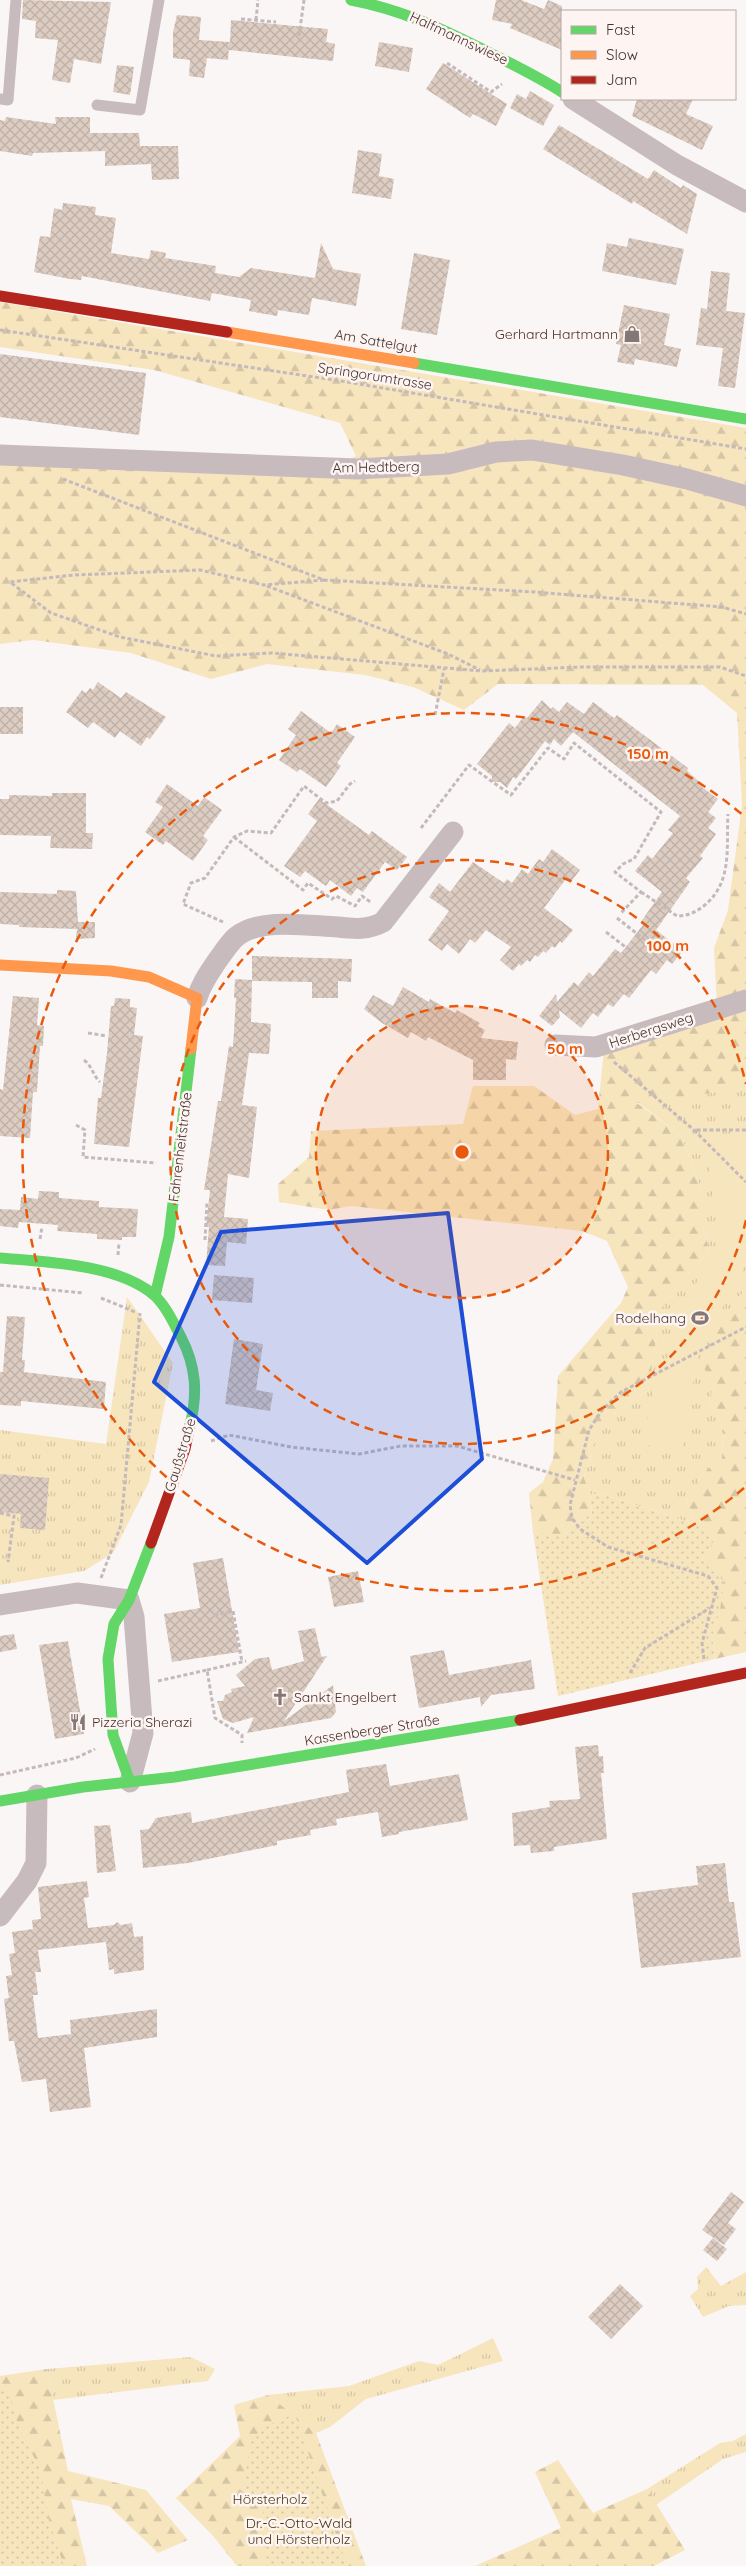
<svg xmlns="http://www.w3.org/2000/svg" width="746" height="2566" font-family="Quicksand,sans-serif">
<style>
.grass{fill:url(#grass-tufts)}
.forest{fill:url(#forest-firs)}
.park{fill:url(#park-dots)}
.pitch{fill:#f7e5be}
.building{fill:url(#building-cross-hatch)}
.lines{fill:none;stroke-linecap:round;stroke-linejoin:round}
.path{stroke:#c4babb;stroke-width:3;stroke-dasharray:4 2.5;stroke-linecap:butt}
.lane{stroke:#c8bbbe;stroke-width:11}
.street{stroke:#c8bbbe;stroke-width:21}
.fast{stroke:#63d668;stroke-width:11}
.slow{stroke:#ff974d;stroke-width:11}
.jam{stroke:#b3261e;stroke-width:11}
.marked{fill:#1d4ed8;fill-opacity:0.2;stroke:#1d4ed8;stroke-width:4;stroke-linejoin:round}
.ring{fill:none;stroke:#e8590c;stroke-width:2.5;stroke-dasharray:9 6}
.labels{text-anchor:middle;stroke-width:5;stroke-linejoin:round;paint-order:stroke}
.street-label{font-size:14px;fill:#443431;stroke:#fef5f3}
.poi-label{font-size:14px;fill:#443431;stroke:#fef5f3;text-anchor:end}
.park-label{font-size:14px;fill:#463814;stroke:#fef5f3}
.centre{fill:#e8590c;stroke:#fef5f3;stroke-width:2.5}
.ring-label{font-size:15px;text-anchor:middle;font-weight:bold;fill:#e8590c;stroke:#fef5f3;stroke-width:5;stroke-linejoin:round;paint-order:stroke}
</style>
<defs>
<pattern id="grass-tufts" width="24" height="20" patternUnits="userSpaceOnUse" patternTransform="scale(1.25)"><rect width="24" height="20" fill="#f7e5be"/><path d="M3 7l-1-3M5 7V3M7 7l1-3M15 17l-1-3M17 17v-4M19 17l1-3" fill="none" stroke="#d5c5a4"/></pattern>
<pattern id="forest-firs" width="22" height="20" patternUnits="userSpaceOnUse" patternTransform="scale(1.25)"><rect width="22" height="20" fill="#f7e5be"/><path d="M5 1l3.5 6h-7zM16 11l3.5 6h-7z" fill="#d5c5a4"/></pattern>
<pattern id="park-dots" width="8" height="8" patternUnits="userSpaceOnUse" patternTransform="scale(1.25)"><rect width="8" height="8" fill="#f7e5be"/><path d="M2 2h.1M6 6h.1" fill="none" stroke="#d5c5a4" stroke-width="1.8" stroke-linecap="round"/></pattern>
<pattern id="building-cross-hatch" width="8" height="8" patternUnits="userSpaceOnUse" patternTransform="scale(1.25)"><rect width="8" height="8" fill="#dcccc1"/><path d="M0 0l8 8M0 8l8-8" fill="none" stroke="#beb0a6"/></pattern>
</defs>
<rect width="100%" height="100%" fill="#fbf6f6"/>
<path class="grass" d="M746 1088V1288L729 1312 715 1383 709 1400 723 1428 722 1458 703 1473 686 1500 697 1525 606 1495 590 1494 584 1478 596 1439 616 1412 648 1391 659 1321 666 1300 709 1251 703 1226V1194L681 1135 637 1102Z
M127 1297 173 1363 149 1482 113 1553 84 1571 0 1585V1430L106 1444Z
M706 2267 721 2286 746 2272V2305L729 2306 703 2317 690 2296 698 2289 697 2277Z
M493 2338 503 2361 366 2399 330 2427 316 2433 268 2395 349 2386 419 2361 438 2365Z
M191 2357 215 2369 208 2381 53 2400 47 2369Z
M746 2434V2452L723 2459 656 2505 647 2489 720 2443 733 2441Z"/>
<path class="forest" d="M0 302 746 428V1088L637 1103 681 1135 703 1194V1226L709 1251 666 1300 659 1321 648 1391 616 1412 596 1439 584 1478 590 1494 592 1513 560 1537 533 1532 529 1493 543 1482 553 1459 558 1376 621 1303 628 1287 607 1241 582 1231 351 1206 329 1210 279 1202 278 1184 309 1157 311 1131 463 1124 473 1086H534L575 1115 598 1109 605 1039 717 1008 714 948 728 910 742 805 737 713 703 685 498 684 464 710 413 687 365 675 267 664 211 679 131 653 33 640 0 644V462L313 473 356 456 340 423 154 370 0 347Z
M746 1288V1652L715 1659 712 1636 720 1610 702 1559 714 1539 697 1525 686 1500 703 1473 722 1458 723 1428 709 1400 715 1383C707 1375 703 1370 704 1359 705 1344 736 1301 746 1288Z
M47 2369 68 2471 146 2490 188 2540 158 2553 109 2506 71 2499 87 2566H0V2376Z
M268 2395 316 2433 366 2566H237L214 2537 176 2498 240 2436 234 2405Z
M558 2460 593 2513 647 2489 685 2550 654 2566H475L561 2528 535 2472Z"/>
<path class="park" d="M590 1494 606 1495 697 1525 715 1539 702 1559 724 1581 720 1610 712 1636 715 1659 558 1696 533 1532 561 1536 592 1513Z
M0 2389 10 2392 15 2416 25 2441 40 2468 49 2521 64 2566H0Z
M295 2414 347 2566H267L262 2501 242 2493 251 2439 268 2425Z"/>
<path class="pitch" d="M705 1137 746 1140V1263L698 1354 682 1453 642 1444 653 1392 697 1281 719 1243Z"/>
<path class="building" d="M23 0 111 2 101 64 74 59 70 83 52 80 58 40 35 38 36 21 22 19Z
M496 0H521L544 9 548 0 562 6V50L510 28 512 24 492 20Z
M177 15 201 17 199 40 230 42 231 20 328 29 326 42 335 44 333 61 229 50V47L228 60 207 58 204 78 189 76 190 60 173 58V32Z
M379 42 413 48 409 72 375 66Z
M443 63 507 104 496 126 473 114 470 118 426 89Z
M117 65 134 67 130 95 113 92Z
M530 91 554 105 543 126 510 108 517 94 526 99Z
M637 99H693L686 114 713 126 702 150 632 116Z
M6 117 56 124 55 117H90V133H139L140 146H178L179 179 152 180 151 164 105 166V151L33 153 32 156 0 151V120L5 121Z
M559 125 648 179 654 170 681 188 683 185 697 194 687 234 633 201 632 204 543 149Z
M358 150 382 154 379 176 394 179 391 199 352 193Z
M63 203 96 207 95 215 116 218 111 253 149 259 151 250 166 253 165 258 216 266 215 273 239 277 251 268 315 278 321 243 333 269 361 274 356 306 312 298 309 315 278 310 277 316 249 311 251 300 212 293 210 301 82 276 81 280 70 279 34 272 40 236 50 237 54 208 62 210Z
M629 238 684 249 676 285 602 271 607 243 627 247Z
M414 253 450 260 437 335 401 329Z
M711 271 730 273 726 311 745 313 735 388 718 386 723 348 696 345 701 308 707 309Z
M624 305 670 314 664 345 681 349 677 367 635 359 634 365 617 362 621 345 616 344Z
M0 354 146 373 139 435 0 417Z
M98 682 121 698 126 692 166 717 150 739 147 737 141 746 120 731 115 738 93 722 88 728 66 712 82 690 86 693 90 688 93 690Z
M542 700 551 709 553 707 559 712 567 702 584 714 593 702 614 718 617 715 688 768 687 771 703 785 702 787 718 799 708 812 716 818 708 828 716 834 700 856 703 858 686 878 690 882 656 930 683 951 672 964 667 960 656 974 651 970 629 998 624 994 613 1007 608 1004 598 1017 593 1013 581 1028 559 1010 560 1017 552 1026 539 1016 556 994 557 1002 574 982 578 986 589 972 593 976 615 949 621 953 643 925 640 923 662 892 635 871 648 855 652 859 673 833 668 830 680 816 573 732 561 746 554 739 550 745 545 741 516 779 513 777 507 788 500 782H492V776L477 764 509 723 515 728 524 716 527 718Z
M0 707H23V734H0Z
M301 711 331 733 337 724 355 737 337 763 341 766 326 787 300 769 297 772 279 760 296 735 288 729Z
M167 784 198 806 204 797 222 810 203 836 208 840 193 861 166 841 163 845 145 832 163 807 155 802Z
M52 793H86V833H93L92 849 50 848 51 836 0 835V799H9V795L52 796Z
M319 799 369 835 372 831 407 857 397 870 385 862 363 892 357 888 351 896 330 880 326 886 305 871 300 877 284 866 317 821 308 814Z
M552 849 580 870 570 883 566 879 544 908 573 930 562 943 560 941 555 948 552 946 546 953 543 951 538 957 535 955 530 962 527 960 521 966 519 964 513 971 500 960 511 947 486 930 475 943 470 939 459 954 447 944 442 951 428 940 449 911 429 897 439 883 450 892 473 862 504 883 507 879 512 883 522 869 528 874 539 859 543 862Z
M57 890 76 891 78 922H95V938L76 939 77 929 19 927V925L0 924V892L57 894Z
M252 956 352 959 351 982 338 981V998H312V982L252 981Z
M235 979 252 980 251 1022 271 1024 269 1054 249 1053 242 1105 257 1107 249 1178 228 1174 224 1217 248 1219 246 1244 227 1242 225 1266 206 1265 209 1227H206L210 1190H204L218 1101H221L229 1046 233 1047 236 998H234Z
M403 987 429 1002 430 999 455 1013 457 1010 480 1023 478 1026 485 1030 481 1038 518 1042 516 1060 506 1059V1080H473V1060L428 1037 426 1041 411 1032 408 1038 382 1023 364 1009 373 995 393 1006Z
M13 996 39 998 37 1025 44 1026 43 1046H40L37 1092H33L30 1138 0 1136V1089L3 1090Z
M115 998 130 999V1007L137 1008 134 1035 143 1036 129 1147 94 1144 98 1098H101L107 1053 111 1006H114Z
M39 1191 59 1192V1198L99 1201V1207L138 1209 136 1237H122V1240L97 1239V1234L57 1231 58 1225 19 1222 18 1228 0 1226V1209L20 1210 21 1197 38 1199Z
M214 1275 254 1278 252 1303 212 1300Z
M7 1316 25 1317 22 1360H25L24 1372 106 1382 104 1409 21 1401V1406L0 1405V1372H3Z
M234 1339 263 1344 256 1390 273 1393 270 1411 225 1404Z
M0 1474 49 1478 45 1530 20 1528 21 1514 0 1512Z
M223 1558 239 1652 172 1662 164 1614 200 1608 193 1563Z
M358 1571 364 1602 334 1607 328 1577Z
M315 1628 321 1655 322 1657 327 1656 284 1721 333 1685 336 1712 331 1718 247 1733 254 1717 233 1723 223 1719 217 1701H223L225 1695 232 1692 231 1689 245 1686 236 1675 255 1659 269 1657 272 1670 304 1661 298 1631Z
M14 1634 17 1649 0 1652V1636Z
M68 1641 84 1734 55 1739 39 1645Z
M444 1650 449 1675 531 1660 535 1689 491 1695 481 1707 480 1697 419 1708 410 1656Z
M598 1745 599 1756H603L604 1773H601L607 1839 554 1847V1851L531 1853 530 1845 514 1846 512 1813 550 1807 549 1801 580 1799 575 1747Z
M386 1764 390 1786 459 1774 468 1820 399 1832V1834L382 1837 378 1812 336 1819 337 1825 310 1830 311 1835 277 1841V1845L188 1863 143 1868 140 1830 149 1829 156 1818 191 1812 192 1823 349 1792 346 1770Z
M110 1825 116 1871 97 1873 94 1826Z
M725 1863 729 1902H734L741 1957 641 1968 632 1893 698 1885 696 1866Z
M87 1881 89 1897 84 1898 88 1928 114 1925 117 1922 121 1925 132 1923 134 1937 143 1936 144 1970 114 1974V1969L109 1970 106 1942 38 1950 41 1972H35L38 1995H33L38 2038 71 2034 70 2020 157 2009V2037L84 2048 91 2107 50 2112 46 2079 22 2082 14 2041H9L4 1999 9 1998 6 1976 12 1975 9 1954 15 1953 12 1932 33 1929 32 1920 41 1919 38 1887Z
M731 2192 744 2202 728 2223 736 2229 724 2245 702 2230Z
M713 2238 727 2249 717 2261 703 2250Z
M620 2284 643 2306 611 2339 588 2317Z"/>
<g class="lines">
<path class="path" d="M241 19 276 22
M256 20 258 0
M299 36 304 0
M447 63 491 92 502 84
M0 330 341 381 746 449
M63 479 324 580 534 592 722 607 746 614
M324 580 264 585 200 570 74 575 10 582 51 613 120 637 216 656 272 653 482 671 582 667H720L746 676
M267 586 448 654 480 670
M435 715 444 669
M421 828 469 765 511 795 548 748 564 759 574 743 661 812 634 859 623 864 615 872 641 892 621 913
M234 837 303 890 308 883 332 899 336 896 355 906 362 896 372 903
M641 892 677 916C688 916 696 912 705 905 733 881 726 847 728 814
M617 918 645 940
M223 922 183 904 191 883 205 878 234 837 247 831 271 833 304 786 326 803 337 801 350 784 355 781
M606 932 628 949
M88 1033 107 1036
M84 1060C93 1067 93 1076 100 1082
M614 1062 694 1130
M76 1125 85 1130 83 1157 156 1163
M746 1130H694L746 1182
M40 1239 42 1227
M205 1240 207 1202
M118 1255 119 1243
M0 1285 83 1293
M101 1298 135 1312
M211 1441 229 1435 291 1447 359 1454 401 1446H457L575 1480
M0 1513 14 1516 8 1562
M101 1578 121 1525 140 1313
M214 1615 233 1611 242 1662
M704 1659 702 1643 717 1588 708 1576 608 1547 580 1529 572 1518 570 1505 589 1430 602 1410 621 1392 746 1327
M207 1670 246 1661
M630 1673 645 1648 710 1608
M158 1681 207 1670 215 1718 242 1735V1743
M0 1775 76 1758 95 1749"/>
<path class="lane" d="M0 99 8 100 16 0
M97 105 140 110 159 0"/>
<path class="street" d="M573 99 677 165 746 202
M0 455 357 469 448 464 496 452 532 450 623 465 687 479 746 496
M197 998C201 984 209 973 217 961 223 953 229 943 236 937 260 917 310 926 338 927 355 929 368 930 383 922L453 832
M555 1045 596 1047 746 1000
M0 1605 77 1593 129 1600 134 1617 143 1733 130 1782
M0 1916 27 1881 36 1863 37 1795"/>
<path class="fast" d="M351 0C399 9 441 28 484 50 510 63 537 76 562 92
M414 363 746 419
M0 1258C46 1262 118 1264 154 1295 166 1306 173 1322 181 1337 196 1366 198 1393 190 1425
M155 1296 169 1237 191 1049
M130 1782 113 1735 108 1659 114 1624 129 1600 151 1543
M0 1801 83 1787 175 1777 520 1720"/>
<path class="slow" d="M227 332 414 363
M0 965 111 971 149 977 197 998 191 1049"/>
<path class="jam" d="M0 296 227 332
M151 1543 185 1449 190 1425
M520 1720 746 1673"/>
</g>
<path class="marked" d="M448 1213 482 1459 367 1563 154 1382 221 1232Z"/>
<circle cx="462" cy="1152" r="146" fill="#e8590c" fill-opacity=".12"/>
<g class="ring">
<circle cx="462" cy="1152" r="146"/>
<path d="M746 1220A292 292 0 1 1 746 1084"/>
<path d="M744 1488A439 439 0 1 1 744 816"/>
</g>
<defs>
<g id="shop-bare" transform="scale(1.35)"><path d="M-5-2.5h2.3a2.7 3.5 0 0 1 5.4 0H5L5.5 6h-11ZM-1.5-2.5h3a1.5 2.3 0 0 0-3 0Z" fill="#847876" stroke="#fef5f3" stroke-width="2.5" paint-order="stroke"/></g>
<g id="stadium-bare" transform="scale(1.35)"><path d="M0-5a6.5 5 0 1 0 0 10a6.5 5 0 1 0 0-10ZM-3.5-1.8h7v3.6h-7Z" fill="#847876" stroke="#fef5f3" stroke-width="2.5" paint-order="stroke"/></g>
<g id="church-bare" transform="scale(1.35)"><path d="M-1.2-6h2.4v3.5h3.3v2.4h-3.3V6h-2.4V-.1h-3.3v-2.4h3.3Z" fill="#847876" stroke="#fef5f3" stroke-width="2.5" paint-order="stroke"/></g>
<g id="restaurant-bare" transform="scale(1.35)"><path d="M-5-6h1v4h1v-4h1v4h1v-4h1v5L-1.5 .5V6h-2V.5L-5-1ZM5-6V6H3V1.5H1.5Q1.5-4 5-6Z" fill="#847876" stroke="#fef5f3" stroke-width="2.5" paint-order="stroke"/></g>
</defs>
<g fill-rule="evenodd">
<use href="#shop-bare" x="632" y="334"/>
<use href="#stadium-bare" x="700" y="1318"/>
<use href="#church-bare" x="280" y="1697"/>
<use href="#restaurant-bare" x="78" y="1722"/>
</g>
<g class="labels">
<g class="street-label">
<text transform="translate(459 38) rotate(25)" y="5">Halfmannswiese</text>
<text transform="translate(376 341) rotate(10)" y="5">Am Sattelgut</text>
<text transform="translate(375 376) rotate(9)" y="5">Springorumtrasse</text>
<text transform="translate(376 467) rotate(-1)" y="5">Am Hedtberg</text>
<text transform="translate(651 1030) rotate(-18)" y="5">Herbergsweg</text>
<text transform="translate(180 1147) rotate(-83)" y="5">Fahrenheitstraße</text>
<text transform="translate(180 1455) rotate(-73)" y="5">Gaußstraße</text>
<text transform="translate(372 1730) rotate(-9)" y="5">Kassenberger Straße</text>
</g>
<g class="poi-label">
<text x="618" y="339">Gerhard Hartmann</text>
<text x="686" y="1323">Rodelhang</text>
<text x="294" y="1702" text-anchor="start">Sankt Engelbert</text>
<text x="92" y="1727" text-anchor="start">Pizzeria Sherazi</text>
</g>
<g class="park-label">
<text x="270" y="2504">Hörsterholz</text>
<text x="299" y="2528">Dr.-C.-Otto-Wald<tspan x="299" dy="16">und Hörsterholz</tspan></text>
</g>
</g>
<circle cx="462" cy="1152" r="8" class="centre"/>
<g class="ring-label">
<text x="648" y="759">150 m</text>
<text x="668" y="951">100 m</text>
<text x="565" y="1054">50 m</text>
</g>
<rect x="561" y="10" width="175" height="90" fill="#fef5f3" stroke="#b4a8a5"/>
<rect x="571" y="26" width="25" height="8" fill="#63d668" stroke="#b4a8a5"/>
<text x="606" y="35" font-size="15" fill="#443431">Fast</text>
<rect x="571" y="51" width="25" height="8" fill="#ff974d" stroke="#b4a8a5"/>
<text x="606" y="60" font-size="15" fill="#443431">Slow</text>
<rect x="571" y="76" width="25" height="8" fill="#b3261e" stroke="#b4a8a5"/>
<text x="606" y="85" font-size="15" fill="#443431">Jam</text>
</svg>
